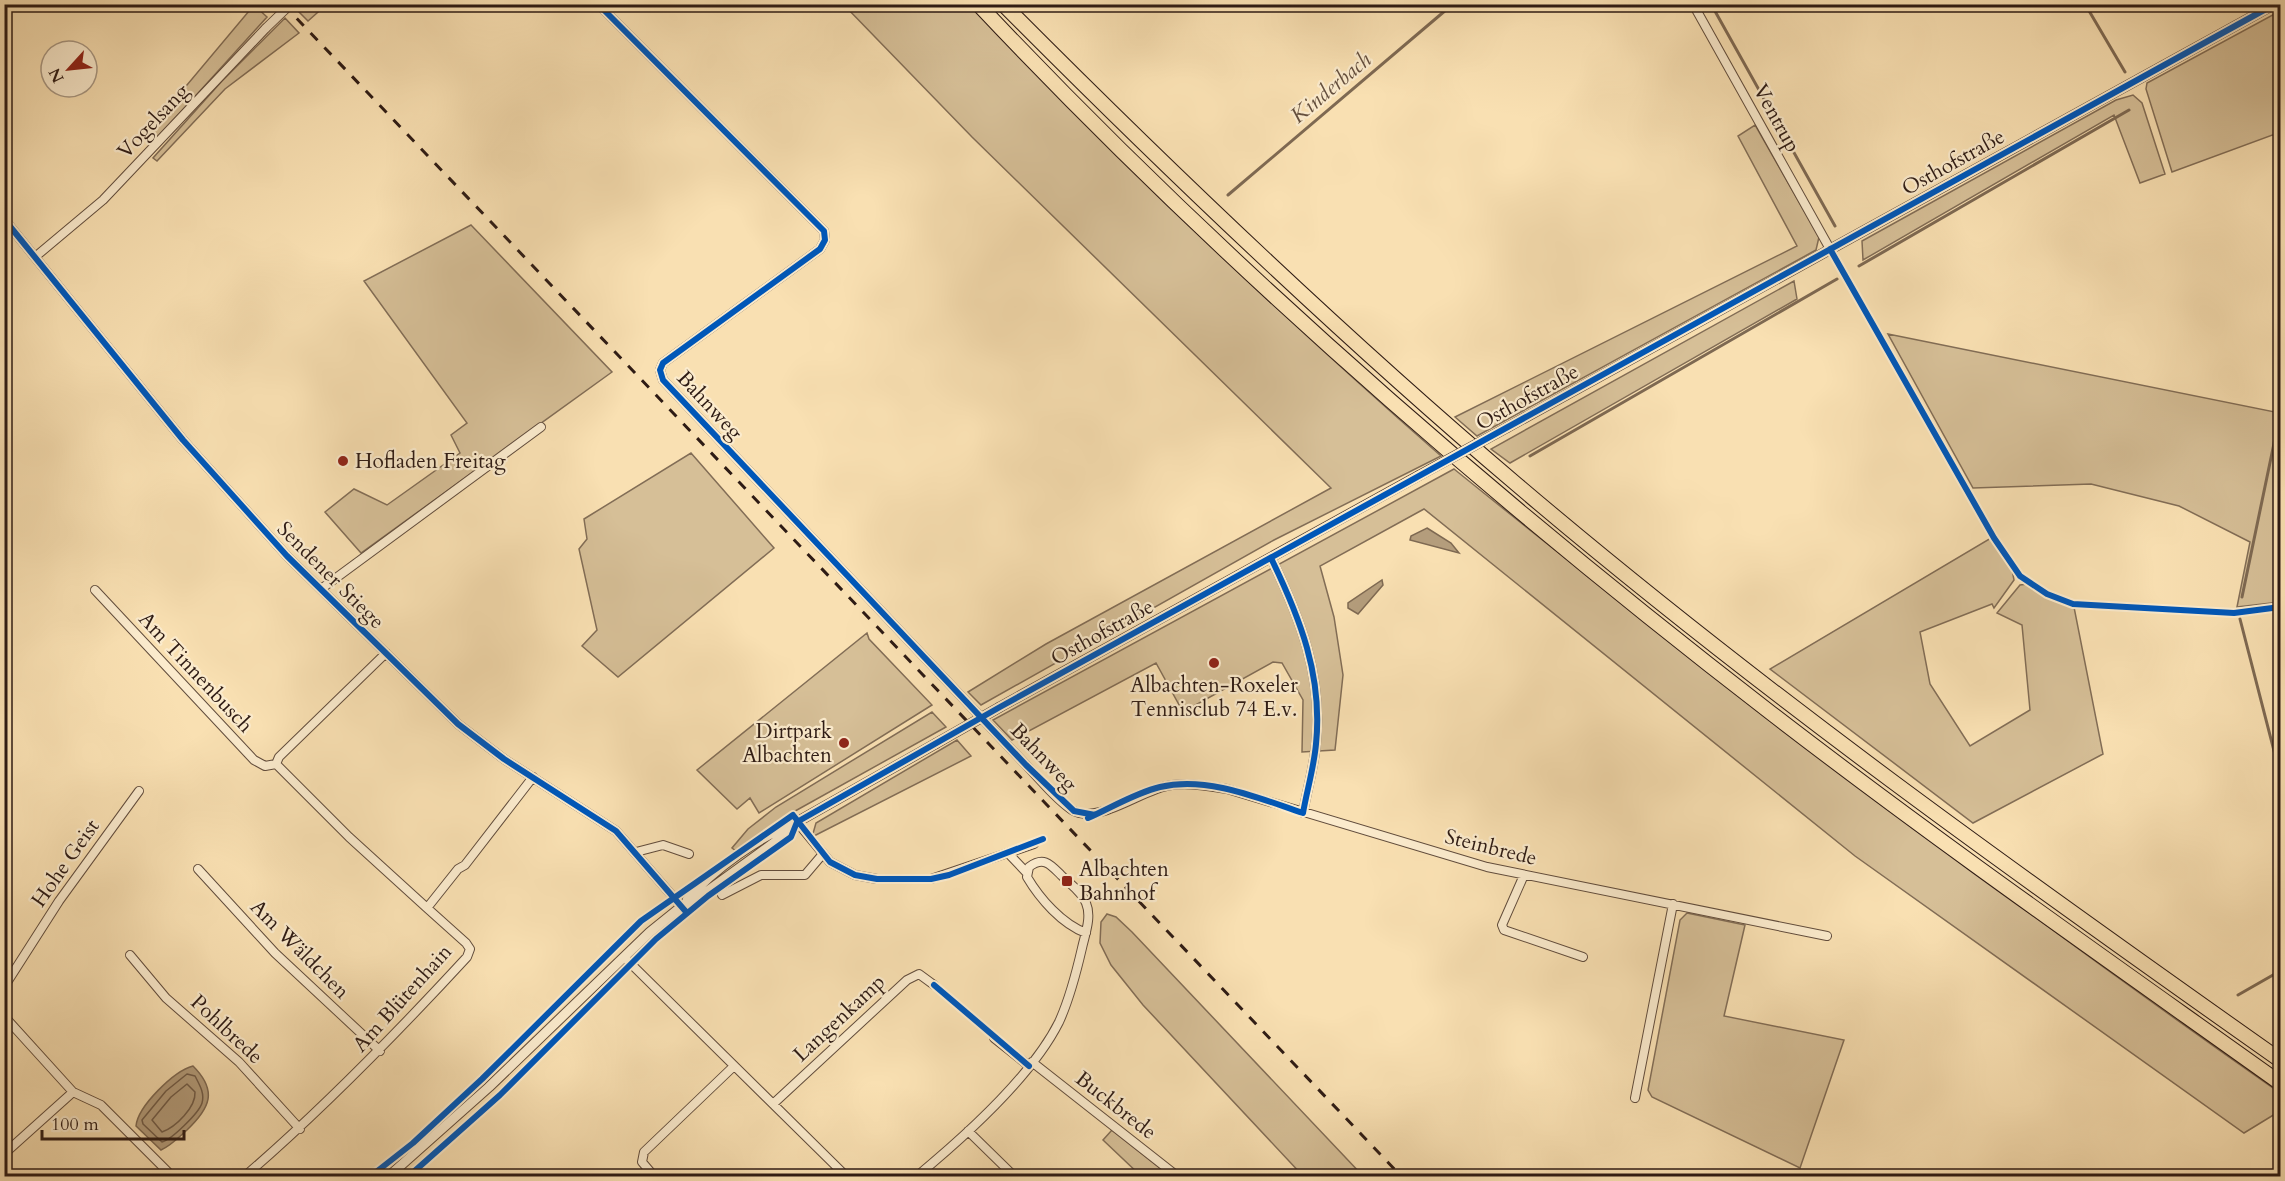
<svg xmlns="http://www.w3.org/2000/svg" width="2285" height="1181" font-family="Cardo,serif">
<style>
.green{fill:#d6bf97;stroke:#826d56;stroke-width:1.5}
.water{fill:#b49d7c;stroke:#7e6952;stroke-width:1.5}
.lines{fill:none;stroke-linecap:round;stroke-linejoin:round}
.shore{stroke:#715c48;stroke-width:1.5}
.stream{stroke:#7e6952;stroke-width:3}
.minor-casing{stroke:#614c3c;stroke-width:10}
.tertiary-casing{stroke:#614c3c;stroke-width:11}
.motorway-casing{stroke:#2e1b14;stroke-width:16}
.minor{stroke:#fbebcd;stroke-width:8}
.tertiary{stroke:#fbebcd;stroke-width:9}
.motorway{stroke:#f9e0b2;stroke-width:14}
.rail{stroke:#2e1b14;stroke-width:3;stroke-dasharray:10 10;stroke-linecap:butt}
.minor-bridge-casing{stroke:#614c3c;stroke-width:10;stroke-linecap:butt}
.tertiary-bridge-casing{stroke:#614c3c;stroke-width:11;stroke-linecap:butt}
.minor-bridge{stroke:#fbebcd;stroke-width:8}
.tertiary-bridge{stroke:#fbebcd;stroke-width:9}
.cycleway-casing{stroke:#fbebcd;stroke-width:10}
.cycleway{stroke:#0057b8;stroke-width:6}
.poi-dot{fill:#8f2418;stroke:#fbebcd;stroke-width:2}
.labels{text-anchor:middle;stroke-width:4.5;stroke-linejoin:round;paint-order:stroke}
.street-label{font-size:21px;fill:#2e1b14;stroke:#fbebcd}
.poi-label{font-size:21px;fill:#2e1b14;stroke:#fbebcd;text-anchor:start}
.water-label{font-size:22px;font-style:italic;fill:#644f3e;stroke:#fbebcd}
</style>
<rect width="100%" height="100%" fill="#f9e0b2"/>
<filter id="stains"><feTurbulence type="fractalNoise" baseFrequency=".00333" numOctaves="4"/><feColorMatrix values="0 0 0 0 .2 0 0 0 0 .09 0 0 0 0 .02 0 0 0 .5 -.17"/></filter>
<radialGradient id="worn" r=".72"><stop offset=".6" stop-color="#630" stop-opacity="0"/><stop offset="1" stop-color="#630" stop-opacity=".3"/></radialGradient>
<path class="green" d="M299 4H326V5L308 21 295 8Z
M254 5 267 17 151 145 145 135Z
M844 5H970C1119 163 1278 313 1441 456L1274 540 981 705 968 692 1046 644 1331 488 972 137Z
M2280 11V285L2275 198V134L2172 172 2146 89 2147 83Z
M285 18 299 33 225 89 157 161 153 158 222 81Z
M2133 95 2142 103 2165 174 2140 183 2114 115 1863 260 1862 241 2116 100Z
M1755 125 1819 237 1816 250 1477 436 1455 417 1797 246 1738 136Z
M471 225 612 372 361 553 325 512 354 489 387 505 460 453 451 435 467 423 364 281Z
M1794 281 1797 299 1510 463 1491 449Z
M1888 334 2280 413V602L2237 607 2250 542 2179 506 2091 484 1973 488Z
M691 453 774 548 618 677 582 646 597 630 579 549 587 539 584 519Z
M1454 469C1723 686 1998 895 2280 1093V1111L2244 1133 1855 856 1424 509 1320 566 1334 617 1343 675 1335 750 1302 752 1303 700 1282 663 1273 662 1183 712 1156 663 1012 740 993 720Z
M1991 538 2012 569 2014 580 1994 608 1992 604 1920 632 1930 684 1970 746 2030 710 2022 625 1997 613 2020 585 2028 584 2045 597 2074 607 2103 754 1973 823 1770 669Z
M867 633 869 639 932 705 759 813 750 798 737 809 697 770Z
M932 712 946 727 788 815 736 851 732 848 748 829 776 807Z
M957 740 971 756 812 837 816 823Z
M1687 913 1745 925 1724 1016 1844 1040 1800 1168 1652 1097 1648 1090 1680 920Z
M1107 914 1116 917 1132 932 1363 1176H1303L1143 1005 1111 965 1100 943 1101 922Z
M1112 1130 1170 1176H1141L1103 1140Z"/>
<path class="water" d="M1427 528 1451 543 1459 553 1410 540 1411 536Z
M1382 580 1383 585 1358 614 1348 608V603Z
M193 1066C218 1091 210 1108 187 1130 179 1137 172 1145 161 1150L136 1126C138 1106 174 1071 193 1066Z"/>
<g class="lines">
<path class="shore" d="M187 1074 195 1076C199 1084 205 1093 202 1103 199 1113 171 1140 162 1142L143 1124 142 1120 166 1091Z
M187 1084 195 1092C196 1107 176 1127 162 1132L152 1120 171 1097Z"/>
<path class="stream" d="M1711 4 1835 226
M2085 4 2125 72
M1228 195 1453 4
M1859 266 2129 110
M1530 456 1837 279
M2242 597 2277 429 2280 427
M2240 619 2280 774
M2238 995 2280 971"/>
<g class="minor-casing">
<path id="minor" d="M598 4 824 231 825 240 820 249 663 363 660 370 663 380 1026 765C1040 779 1055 799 1072 810 1098 826 1143 788 1172 785 1191 783 1208 786 1227 789L1487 867 1827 936
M1693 4 1830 249
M4 219 183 440 287 556 458 724 504 759 616 831 681 906
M35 257 103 200 266 28
M1271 558C1300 618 1323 676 1316 744 1314 767 1307 790 1303 813
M321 589 541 427
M95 590 254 760 265 766 276 764
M276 764 349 837 427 908
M276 764 279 757 386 653
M797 822 830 862 855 875 877 879H931L1034 844
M636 852 663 845 689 854
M1008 853 1026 872
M198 869 275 953 380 1051
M1524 875 1502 925 1504 930 1583 957
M722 895 761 875H805L822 855
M130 955 166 998 239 1062 300 1129
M625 958 846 1176
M4 987 59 901 139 791
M4 1016 73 1092 101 1105 172 1176
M994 1038 1029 1066
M1032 1062 1177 1176
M1635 1098 1673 904
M773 1104 907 980 919 974 934 985
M968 1131 1014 1176
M4 1154 73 1092
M4 1176H6
M245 1176C324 1108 396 1034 467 957L470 949 466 943 427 908 458 869 465 865 533 777
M595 1176H597
M654 1176 642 1162 644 1152 734 1066
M917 1176C963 1138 1032 1076 1059 1022 1070 998 1076 974 1082 948 1085 934 1092 917 1086 903 1082 892 1070 884 1062 876 1050 864 1044 856 1029 867L1027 877C1040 899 1062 924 1086 933"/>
</g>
<g class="tertiary-casing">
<path id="tertiary" d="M1508 427 2275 4
M1000 707 1418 476
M687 900C712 870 761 835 797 822L935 744
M389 1176 489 1087 650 932 686 903 705 893 782 837 797 822"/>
</g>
<g class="motorway-casing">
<path id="motorway" d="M978 4C1220 261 1491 497 1771 713 1937 841 2109 961 2280 1083
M1003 4C1168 170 1336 331 1515 483 1758 690 2019 876 2280 1060"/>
</g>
<use href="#minor" class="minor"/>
<use href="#tertiary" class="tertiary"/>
<use href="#motorway" class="motorway"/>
<path class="rail" d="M283 4 1401 1176"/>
<g class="minor-bridge-casing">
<path id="minor-bridge" d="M266 28 291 4"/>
</g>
<g class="tertiary-bridge-casing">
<path id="tertiary-bridge" d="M1418 476 1508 427
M935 744 1000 707"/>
</g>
<use href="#minor-bridge" class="minor-bridge"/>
<use href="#tertiary-bridge" class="tertiary-bridge"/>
<g class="cycleway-casing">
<path id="cycleway" d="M598 4 824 231 825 240 820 249 663 363 660 370 663 380 1026 765 1074 811 1095 815
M4 219 183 440 287 556 458 724 504 759 616 831 687 913
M1830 249 1994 538 2020 576 2047 594 2073 604 2234 613 2280 607
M1088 818C1111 808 1135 793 1160 787 1208 776 1258 798 1303 813 1307 790 1314 767 1316 744 1323 676 1300 618 1271 558
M797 822 1000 707 2275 4
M934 985 1029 1066
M371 1176 413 1143 482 1079 641 921 793 815 830 862 855 875 877 879H931L949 875 1043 839
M409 1176 500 1095 656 939 708 896 791 837 797 822"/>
</g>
<use href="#cycleway" class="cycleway"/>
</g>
<g class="poi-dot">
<circle cx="343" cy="461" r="6"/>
<circle cx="1214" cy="663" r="6"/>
<circle cx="844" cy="743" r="6"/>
<rect x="1061" y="875" width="12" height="12" rx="3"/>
</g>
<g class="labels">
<g class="street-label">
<text transform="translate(1777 118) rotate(61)" y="7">Ventrup</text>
<text transform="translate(153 121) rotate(-47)" y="7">Vogelsang</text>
<text transform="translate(1953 162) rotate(-29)" y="7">Osthofstraße</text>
<text transform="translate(1527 397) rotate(-29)" y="7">Osthofstraße</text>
<text transform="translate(710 405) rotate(47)" y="7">Bahnweg</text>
<text transform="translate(331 575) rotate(45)" y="7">Sendener Stiege</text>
<text transform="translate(1102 632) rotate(-29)" y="7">Osthofstraße</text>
<text transform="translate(196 672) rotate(47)" y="7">Am Tinnenbusch</text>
<text transform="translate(1044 757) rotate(46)" y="7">Bahnweg</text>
<text transform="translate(1491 847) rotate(14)" y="7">Steinbrede</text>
<text transform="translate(65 863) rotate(-55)" y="7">Hohe Geist</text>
<text transform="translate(300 949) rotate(45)" y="7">Am Wäldchen</text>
<text transform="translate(402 998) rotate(-48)" y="7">Am Blütenhain</text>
<text transform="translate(839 1018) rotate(-43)" y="7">Langenkamp</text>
<text transform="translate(227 1029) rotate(43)" y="7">Pohlbrede</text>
<text transform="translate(1116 1105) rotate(38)" y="7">Buckbrede</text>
</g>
<g class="poi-label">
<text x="355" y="468">Hofladen Freitag</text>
<text x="1214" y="692" text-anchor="middle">Albachten-Roxeler<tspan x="1214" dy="24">Tennisclub 74 E.v.</tspan></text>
<text x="832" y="738" text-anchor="end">Dirtpark<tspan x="832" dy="24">Albachten</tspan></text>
<text x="1079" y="876">Albachten<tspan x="1079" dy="24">Bahnhof</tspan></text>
</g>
<g class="water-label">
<text transform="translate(1330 87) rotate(-40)" y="8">Kinderbach</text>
</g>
</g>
<rect width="2285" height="1181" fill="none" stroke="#f9e0b2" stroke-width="24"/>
<rect x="6" y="6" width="2273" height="1169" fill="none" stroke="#2e1b14" stroke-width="3"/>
<rect x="12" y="12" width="2261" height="1157" fill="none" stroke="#2e1b14" stroke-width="1.5"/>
<g transform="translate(69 69) rotate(243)"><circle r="28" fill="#fbebcd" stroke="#a99883" stroke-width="1.5"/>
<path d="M0-4.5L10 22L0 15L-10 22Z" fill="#8f2418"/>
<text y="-9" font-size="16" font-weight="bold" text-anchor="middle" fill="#2e1b14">N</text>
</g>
<path d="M42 1130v9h142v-9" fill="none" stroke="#2e1b14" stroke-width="3"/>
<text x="51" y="1130" font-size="18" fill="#2e1b14" stroke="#fbebcd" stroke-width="4.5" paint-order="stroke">100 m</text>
<rect width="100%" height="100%" filter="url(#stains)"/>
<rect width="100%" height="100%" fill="url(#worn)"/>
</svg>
